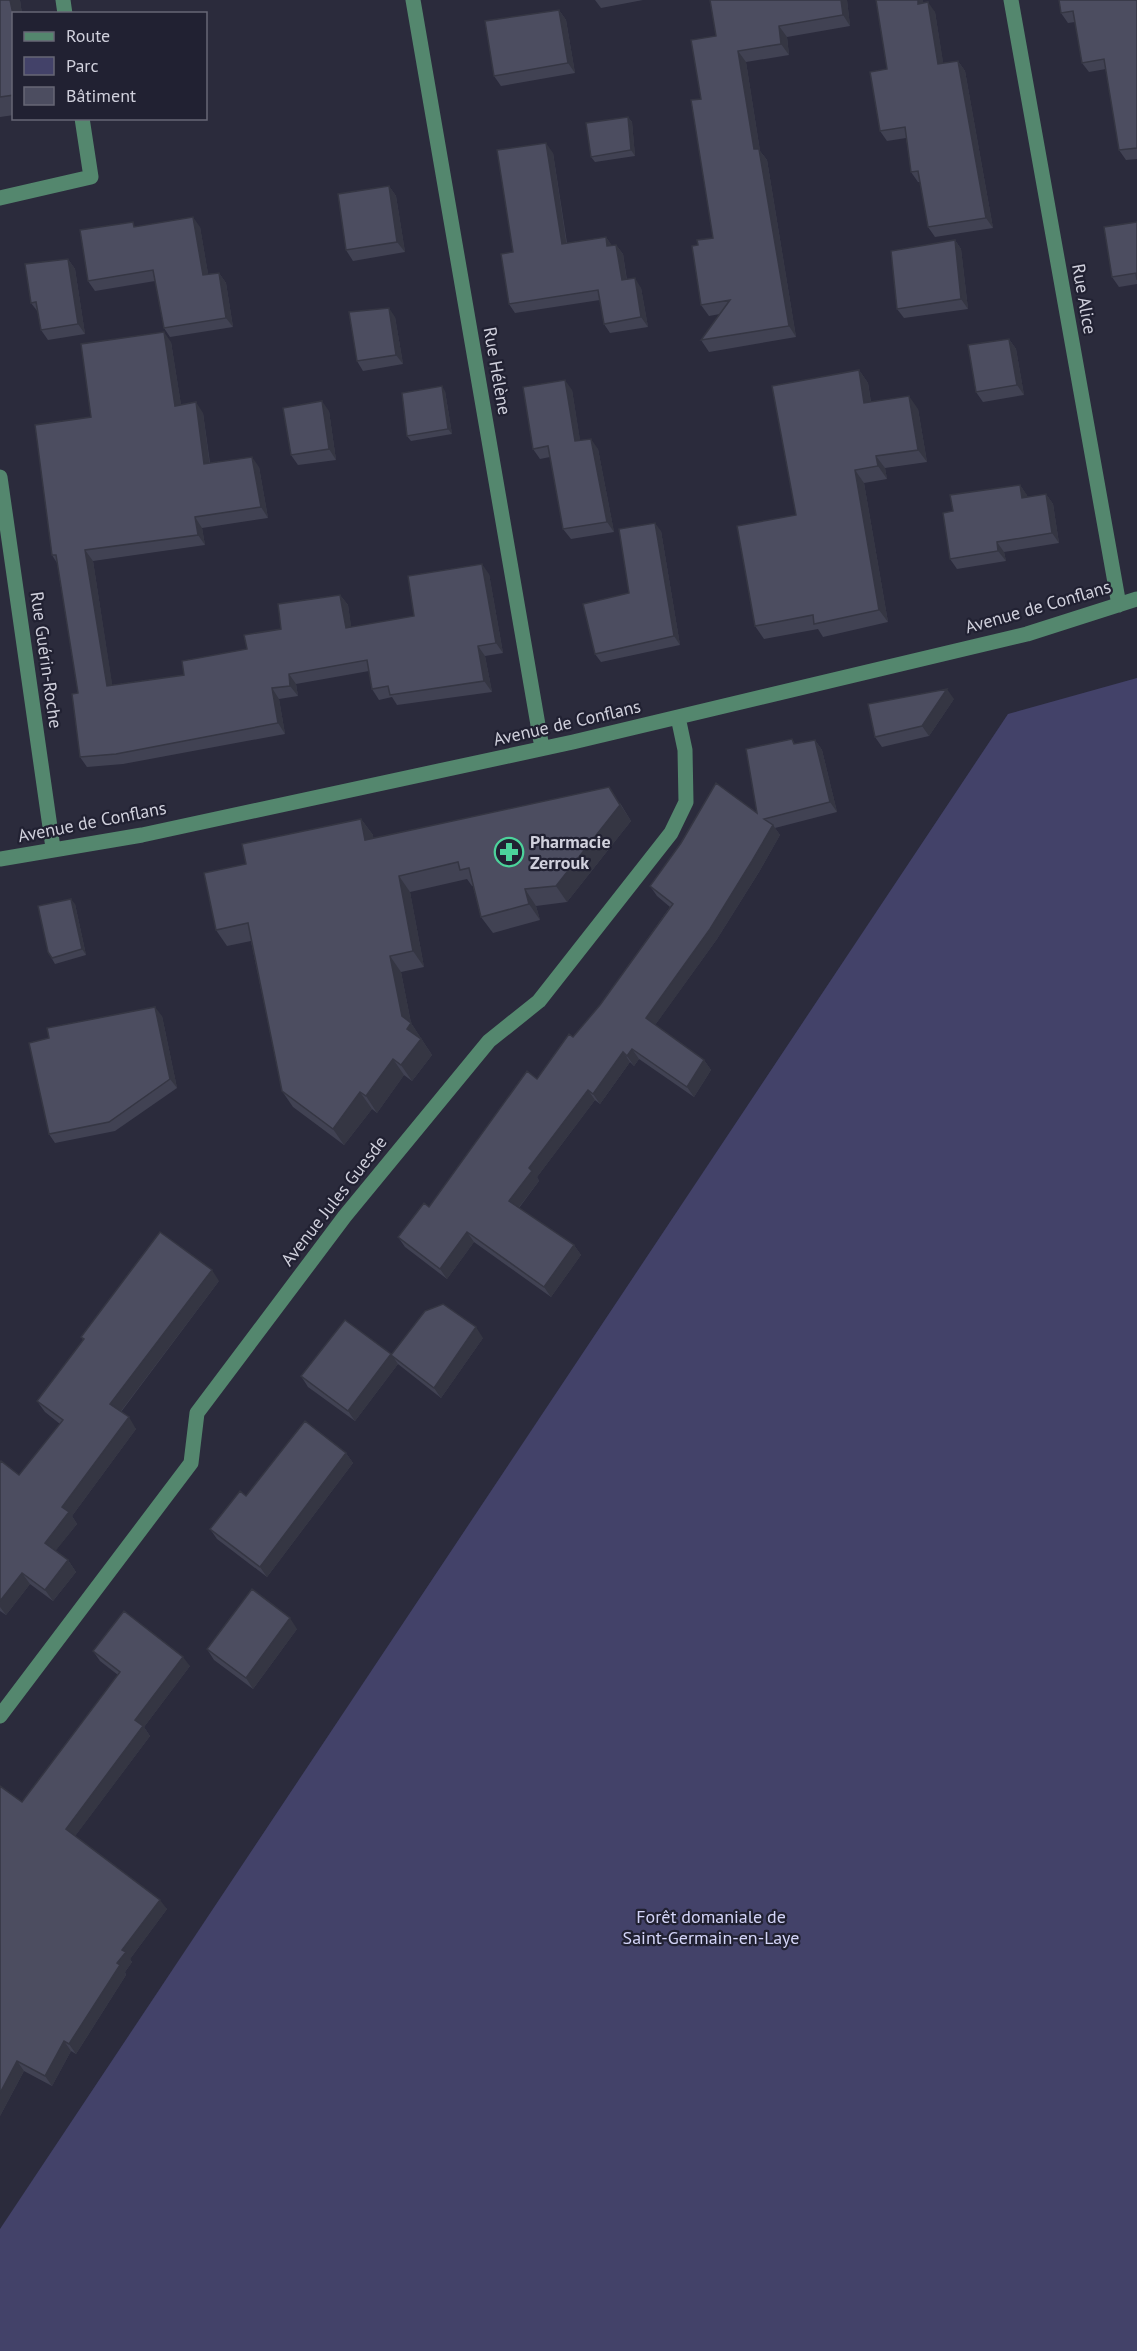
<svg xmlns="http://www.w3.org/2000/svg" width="1137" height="2351" font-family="'PT Sans',sans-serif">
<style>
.green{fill:#434269}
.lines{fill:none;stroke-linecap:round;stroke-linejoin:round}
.minor{stroke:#54876e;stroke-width:15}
.wall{fill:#414253}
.shaded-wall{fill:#353643}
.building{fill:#4c4d60;stroke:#353643;stroke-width:1.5}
.labels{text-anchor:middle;stroke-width:4.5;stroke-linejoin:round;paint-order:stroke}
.street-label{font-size:18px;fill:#d0d0dc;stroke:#212132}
.poi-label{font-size:18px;font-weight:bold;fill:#d0d0dc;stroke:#212132;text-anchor:start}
.park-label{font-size:18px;fill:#d4d5f8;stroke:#212132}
</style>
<rect width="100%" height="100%" fill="#2b2b3c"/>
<path class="green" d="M1137 678V2351H0V2229L1008 714Z"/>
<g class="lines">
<path class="minor" d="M63 0 65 14
M413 0 542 748
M1011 0 1119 605
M0 198 91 177 82 118
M0 477 53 848
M0 859 142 835 573 742 1027 634 1137 599
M0 1716 191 1463 197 1413 345 1216 489 1041 539 1001 671 833 686 802 685 750 678 717"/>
</g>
<path class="wall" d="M0 0H20L22 14H14V115L0 117Z
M595 0H643L601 8Z
M710 0H847L850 26 787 37 789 55 746 62 760 151 767 160 796 337 709 352 701 340 720 314 709 316 701 305 698 245 713 238 701 99 716 36Z
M876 0H923V3L935 12 943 63 958 61 965 71 993 228 935 237 928 227 920 182H918L911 172 906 138 887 141 880 131 887 69Z
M1137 0V159L1126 160 1119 150 1106 69 1089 72 1082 63 1075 22 1068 23 1061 13Z
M559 10 566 20 575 73 501 86 494 76Z
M628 117 632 122 635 156 595 162 591 157Z
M553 153 567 243 606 237 612 246 616 245 623 254 627 280 641 288 648 327 610 333 604 324 600 300 515 313 509 304 513 252Z
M389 186 396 196 405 252 353 261 346 250Z
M1137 222V284L1119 287 1112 277Z
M136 227H200L208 274 219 273 226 283 233 327 170 337 164 328 155 281 95 291 88 281Z
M955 240 961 249 968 309 904 318 897 309Z
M68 259 75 269 85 334 48 340 41 330 38 312 31 303Z
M395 317 403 364 363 371 357 361Z
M1009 339 1016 349 1024 395 983 402 976 392Z
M171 342 181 405 203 413 210 463 259 467 268 518 202 528 205 545 93 561 112 685 184 675 247 649 340 595 348 605 351 627 414 616 489 574 503 653 485 656 492 692 397 705 392 697 379 700 372 689 369 671 296 684 298 696 279 699 285 734 123 764 87 767 80 757 78 693 57 563 52 555 91 417Z
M859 370 868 383 871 402 918 409 927 462 885 468 887 479 864 483 888 622 823 637 818 629 764 639 755 626Z
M572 390 580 441 598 449 614 532 571 539 563 529 550 457 540 459 533 449Z
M445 391 452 434 411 441 407 436Z
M329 411 336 460 298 465 291 455Z
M1020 485 1028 497 1046 494 1053 504 1059 543 1004 552 1006 561 957 569 950 559 953 511Z
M661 531 680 645 601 662 595 654 629 593Z
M954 699 929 736 882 747 875 737Z
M792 739 795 744 815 740 822 750 837 812 775 828 780 835 759 872 717 939 655 1025 704 1060 711 1070 694 1097 639 1059 634 1066 630 1062 600 1104 595 1100 537 1177 539 1181 519 1208 574 1245 581 1255 551 1297 474 1242 447 1279 405 1247 398 1237 429 1207 600 1005 670 907 657 896 650 886 757 813Z
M620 803 631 821 567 902 536 906 540 920 493 933 481 917 473 886H472L467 879 410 892 424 967 401 972 411 1023 432 1055 412 1081 404 1075 377 1113 372 1109 344 1145 293 1107 282 1091 251 941 227 946 216 930 246 864 361 819 373 835V838Z
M75 904 86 955 55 964 48 952Z
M162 1016 177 1088 115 1131 55 1143 49 1134Z
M219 1281 121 1412 136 1429 72 1516 77 1524 55 1551 68 1560 76 1572 53 1601 30 1584 6 1615 0 1611V1463L19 1475 60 1424 45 1412 37 1401 83 1340 81 1337Z
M483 1338 441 1398 398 1364 355 1421 308 1387 301 1376 392 1354Z
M346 1453 353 1463 267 1577 217 1539 210 1529Z
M297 1629 253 1689 214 1660 207 1649Z
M93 1651 190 1666 144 1727 150 1736 75 1836 167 1909 130 1959 132 1962 125 1972 126 1975 76 2054 71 2051 52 2086 24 2071 0 2116 22 1802 118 1675 100 1661Z"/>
<path class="shaded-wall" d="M10 0H20L22 14H14V19Z
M841 0H847L850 26 843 15Z
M918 0H923L925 14 918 4Z
M928 2 935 12 945 74 938 64Z
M559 10 566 20 575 73 568 63Z
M779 26 787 37 789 55 781 44Z
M738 51 746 62 760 151 767 160 796 337 789 326 754 149Z
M958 61 965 71 993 228 986 218Z
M628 117 632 122 635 156 631 150Z
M546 143 553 153 568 254 562 244Z
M389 186 396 196 405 252 397 242Z
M193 217 200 227 210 285 203 275Z
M606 237 613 247 607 246Z
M955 240 961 249 968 309 961 299Z
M616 245 623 254 628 290 622 280Z
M68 259 75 269 85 334 78 324Z
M219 273 226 283 233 327 226 318Z
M635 278 641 288 648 327 641 317Z
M389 308 395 317 403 364 396 355Z
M164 332 171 342 183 417 175 406Z
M1009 339 1016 349 1024 395 1017 385Z
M859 370 868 383 873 416 864 403Z
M565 380 572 390 582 452 575 441Z
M442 386 445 391 452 434 448 429Z
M909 396 918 409 927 462 918 450Z
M322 401 329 411 336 460 329 449Z
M196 402 203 413 211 474 204 464Z
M591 439 598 449 614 532 607 522Z
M876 456 885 468 887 479 878 466Z
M252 457 259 467 268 518 261 507Z
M855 470 864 483 888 622 879 610Z
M1020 485 1027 495 1029 508 1022 498Z
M1046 494 1053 504 1059 543 1052 533Z
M195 517 202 528 205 545 198 535Z
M655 523 661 531 680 645 674 636Z
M997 542 1004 552 1006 561 998 551Z
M85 550 93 561 114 696 107 686Z
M482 564 489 574 503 653 496 643Z
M340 595 348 605 353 639 346 628Z
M478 646 485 656 492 692 484 681Z
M289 674 296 684 298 696 290 686Z
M272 688 279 699 285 734 278 723Z
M947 689 954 699 929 736 922 726Z
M815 740 822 750 837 812 830 802Z
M609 787 631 821 567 902 556 886Z
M361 819 373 835 376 856 365 840Z
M773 825 780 835 759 872 717 939 653 1028 646 1018Z
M399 876 410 892 424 967 413 951Z
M525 889 536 906 540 920 529 904Z
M71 899 75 904 86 955 82 949Z
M390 956 401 972 411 1023 432 1055 412 1081 401 1065 407 1029 402 1016Z
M155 1007 162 1016 177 1088 170 1079Z
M632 1049 639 1059 634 1066 627 1056Z
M623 1052 630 1062 600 1104 593 1094Z
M393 1059 404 1075 377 1113 366 1096Z
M704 1060 711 1070 694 1097 687 1087Z
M588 1090 595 1100 537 1177 539 1181 516 1211 509 1201 529 1168Z
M360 1092 372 1109 344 1145 333 1129Z
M467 1232 474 1242 447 1279 440 1269Z
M574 1245 581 1255 551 1297 544 1287Z
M212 1270 219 1281 118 1415 110 1404Z
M476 1327 483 1338 441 1398 434 1388Z
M391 1354 398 1364 355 1421 348 1411Z
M129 1417 136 1429 72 1516 77 1524 53 1554 45 1543 62 1507Z
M346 1453 353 1463 267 1577 260 1567Z
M68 1560 76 1572 53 1601 45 1590Z
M22 1573 30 1584 6 1615 0 1607V1601Z
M290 1618 297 1629 253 1689 246 1678Z
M183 1657 190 1666 144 1727 150 1736 73 1839 66 1829 135 1720Z
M160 1900 167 1909 130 1959 132 1962 125 1972 126 1975 76 2054 69 2044 117 1963 122 1950Z
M64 2041 71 2051 52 2086 45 2076Z
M17 2061 24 2071 0 2116V2093Z"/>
<path class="building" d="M0 0H10L14 19V95L0 97Z
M710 0H841L843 15 779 26 781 44 738 51 754 149H759L789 326 701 340 730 300 701 305 692 246 698 245 697 240 713 238 691 100 701 99 691 40 716 36Z
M876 0H918V4L928 2 938 64 958 61 986 218 928 227 918 171 911 172 905 127 880 131 870 72 887 69Z
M1059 0H1137V148L1119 150 1104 59 1082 63 1073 11 1061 13Z
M559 10 568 63 494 76 485 21Z
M628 117 631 150 591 157 586 123Z
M546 143 562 244 606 237 607 246 616 245 622 280 635 278 641 317 604 324 598 290 509 304 501 254 513 252 497 150Z
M389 186 397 242 346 250 338 194Z
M193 217 203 275 219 273 226 318 164 328 153 270 88 281 80 230 133 222 134 227Z
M1137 222V280L1136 273 1112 277 1104 227Z
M955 240 961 299 897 309 891 251Z
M68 259 78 324 41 330 36 302 31 303 25 264Z
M389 308 396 355 357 361 349 312Z
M164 332 175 406 196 402 204 464 252 457 261 507 195 517 198 535 85 550 107 686 184 675 182 661 247 649 244 635 281 629 278 604 340 595 346 628 414 616 408 576 482 564 496 643 478 646 484 681 390 695 388 686 372 689 367 660 289 674 290 686 272 688 278 723 116 754 80 757 72 694 78 693 56 555H52L35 425 91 417 81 344Z
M1009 339 1017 385 976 392 968 345Z
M859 370 864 403 909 396 918 450 876 456 878 466 855 470 879 610 814 624 813 615 755 626 737 526 796 515 772 386Z
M565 380 575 441 591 439 607 522 563 529 548 446 533 449 523 387Z
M442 386 448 429 407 436 402 393Z
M322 401 329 449 291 455 283 408Z
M1020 485 1022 498 1046 494 1052 533 997 542 998 551 950 559 943 513 953 511 950 495Z
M655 523 674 636 595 654 583 604 629 593 619 529Z
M947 689 922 726 875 737 868 704Z
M792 739 794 744 815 740 830 802 764 819 773 825 752 861 710 929 646 1018 704 1060 687 1087 632 1049 627 1056 623 1052 593 1094 588 1090 529 1168 532 1171 509 1201 574 1245 544 1287 467 1232 440 1269 398 1237 424 1203 429 1207 527 1071 537 1079 569 1034 573 1037 600 1005 673 904 650 886 681 843 716 783 757 813 746 749Z
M609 787 620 805 556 886 525 889 529 904 481 917 469 868 460 870 458 862 399 876 413 951 390 956 402 1016 411 1023 407 1029 421 1039 401 1065 393 1059 366 1096 360 1092 333 1129 282 1091 248 923 216 930 204 873 246 864 242 844 361 819 365 840Z
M71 899 82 949 52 958 48 952 38 906Z
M155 1007 170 1079 109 1122 49 1134 29 1043 49 1038 47 1028Z
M160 1232 212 1270 110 1404 129 1417 62 1507 69 1512 45 1543 68 1560 45 1590 22 1573 0 1601V1463L1 1461 19 1475 63 1420 37 1401 84 1339 81 1337Z
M443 1304 476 1327 434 1388 391 1355 425 1311Z
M345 1320 391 1354 348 1411 301 1376Z
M305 1421 346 1453 260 1567 210 1529 240 1491 246 1496Z
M252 1589 290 1618 246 1678 207 1649Z
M124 1611 183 1657 135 1720 143 1726 66 1829 160 1900 122 1950 126 1952 117 1963 120 1965 69 2044 64 2041 45 2076 17 2061 0 2093V1786L22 1802 120 1672 93 1651Z"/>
<defs>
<g id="pharmacy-ring" transform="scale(1.5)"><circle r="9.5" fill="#212132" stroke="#4cd39b" stroke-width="1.5"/><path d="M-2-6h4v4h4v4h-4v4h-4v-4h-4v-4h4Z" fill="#4cd39b"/></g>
</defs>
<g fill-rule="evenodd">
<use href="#pharmacy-ring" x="509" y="852"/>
</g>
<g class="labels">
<g class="street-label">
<text transform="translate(1084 299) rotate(80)" y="6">Rue Alice</text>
<text transform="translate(497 371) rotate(80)" y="6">Rue Hélène</text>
<text transform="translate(1038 607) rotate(-16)" y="6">Avenue de Conflans</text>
<text transform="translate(46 660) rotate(82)" y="6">Rue Guérin-Roche</text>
<text transform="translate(567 723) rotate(-13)" y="6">Avenue de Conflans</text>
<text transform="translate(92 822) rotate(-11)" y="6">Avenue de Conflans</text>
<text transform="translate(334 1201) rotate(-52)" y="6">Avenue Jules Guesde</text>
</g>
<g class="poi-label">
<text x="530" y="848">Pharmacie<tspan x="530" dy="21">Zerrouk</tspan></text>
</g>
<g class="park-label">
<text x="711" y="1923">Forêt domaniale de<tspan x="711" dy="21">Saint-Germain-en-Laye</tspan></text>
</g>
</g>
<rect x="12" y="12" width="195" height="108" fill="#212132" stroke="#676776" stroke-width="1.5"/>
<rect x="24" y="32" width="30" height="9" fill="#54876e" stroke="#676776" stroke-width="1.5"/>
<text x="66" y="42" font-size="18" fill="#d0d0dc">Route</text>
<rect x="24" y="57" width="30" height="18" fill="#434269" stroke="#676776" stroke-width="1.5"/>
<text x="66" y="72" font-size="18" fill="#d0d0dc">Parc</text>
<rect x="24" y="87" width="30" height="18" fill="#4c4d60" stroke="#676776" stroke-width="1.5"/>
<text x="66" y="102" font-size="18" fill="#d0d0dc">Bâtiment</text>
</svg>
